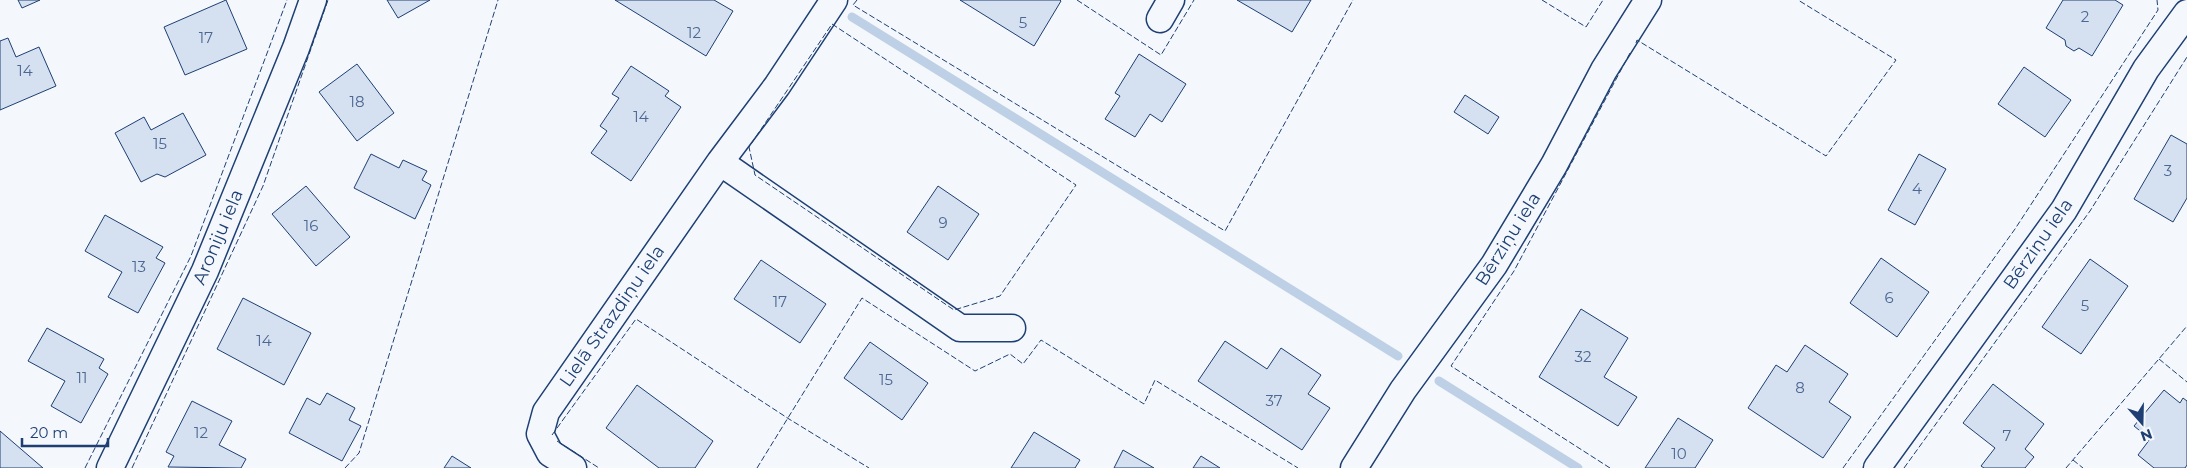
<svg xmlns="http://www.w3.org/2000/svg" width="2187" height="468" font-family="Montserrat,sans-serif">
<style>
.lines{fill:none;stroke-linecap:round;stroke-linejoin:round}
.stream{stroke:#bed0e5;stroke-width:9}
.building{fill:#d5e0f0;stroke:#1d3f73}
.street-casing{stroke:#1d3f73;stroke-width:29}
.street{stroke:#f4f7fb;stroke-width:26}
.fence{stroke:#1d3f73;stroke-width:1;stroke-dasharray:6 2.5;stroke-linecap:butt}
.labels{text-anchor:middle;stroke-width:4;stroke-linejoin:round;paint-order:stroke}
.number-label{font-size:15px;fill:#4b6792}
.street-label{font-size:18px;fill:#1d3f73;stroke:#f4f7fb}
</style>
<rect width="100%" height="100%" fill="#f4f7fb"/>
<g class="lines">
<path class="stream" d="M852 17 1398 356
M1439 381 1578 468"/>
</g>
<path class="building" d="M18 0H40L22 8Z
M226 0 247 49 185 75 164 27Z
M387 0H430L398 18Z
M615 0H714L733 11 706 56Z
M960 0H1060L1061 1 1034 46Z
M1237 0H1311L1292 32Z
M2063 0H2115L2123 5 2092 56 2079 48 2074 51 2066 46 2065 40 2046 28Z
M8 38 16 57 39 47 56 86 0 110V41Z
M1139 54 1186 84 1162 122 1150 114 1135 137 1105 119 1120 96 1115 93Z
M357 64 394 113 357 141 319 92Z
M631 66 669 91 665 96 681 107 631 181 591 153 607 131 600 126 619 98 612 94Z
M2024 67 2071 100 2045 137 1998 104Z
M1465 95 1499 117 1488 134 1454 112Z
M183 113 206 155 165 177 157 174 141 182 115 133 144 117 151 130Z
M2171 135 2187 144V198L2173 222 2134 199Z
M371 154 399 168 403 160 427 171 422 180 431 185 415 219 354 188Z
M1919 154 1946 169 1915 225 1888 210Z
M306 186 350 237 316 266 272 214Z
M938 186 979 214 948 260 907 232Z
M105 215 163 247 156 258 165 263 138 313 108 297 122 272 85 251Z
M1881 258 1929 292 1897 337 1850 303Z
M2090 259 2128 286 2081 354 2042 327Z
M761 260 826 304 800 343 734 299Z
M243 298 311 333 284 385 217 349Z
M1581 309 1628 338 1604 377 1637 397 1618 426 1539 377Z
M47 328 104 359 99 368 108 374 81 423 51 406 65 381 28 361Z
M1225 341 1267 369 1281 348 1321 375 1308 394 1330 408 1302 450 1198 381Z
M870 342 928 383 902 420 844 378Z
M1805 345 1848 374 1829 402 1851 417 1823 458 1748 408 1776 365 1787 372Z
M1993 384 2044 424 2025 449 2034 457 2025 468H1984L1981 466 1995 448 1963 423Z
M637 385 713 441 695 468H659L606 428Z
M2164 390 2180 403 2183 398 2187 401V465L2185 468H2154L2138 455 2150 439 2134 426Z
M327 393 355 408 349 420 361 426 342 461 289 433 307 398 320 405Z
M192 401 232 421 219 445 246 459 241 468 168 467 174 456 166 452Z
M1678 418 1713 440 1695 468H1645Z
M0 431 43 468H0Z
M1034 432 1080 460 1075 468H1011Z
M1123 450 1154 468H1114Z
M452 456 471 468H444Z
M1201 456 1220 468H1193Z"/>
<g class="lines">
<g class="street-casing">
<path id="street" d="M1160 19 1171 0
M720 162 960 328H1012
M110 468 205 271 296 48 313 0
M573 468 550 453 540 434 546 412 720 162 777 86 834 0
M1354 468 1403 390 1494 265 1554 165 1604 70 1648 0
M1877 468 2064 210 2146 69 2187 13"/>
</g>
<use href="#street" class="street"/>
<path class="fence" d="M857 0 853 5 1225 231 1353 0
M1077 0 1161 55 1194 0
M1542 0 1586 27 1603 0
M832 24 1076 185 1000 296 954 310 755 175 749 147Z
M1636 43 1637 40 1826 156 1896 60 1798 0
M2159 359 2187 382
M552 435 636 319 789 419 869 468
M557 441 599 468
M2073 460 2083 468
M85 468 191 256 287 0
M132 468 263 186 328 0
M345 468 359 453 498 0
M757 468 862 298 975 371 1010 354 1023 364 1041 340 1144 404 1155 380 1298 468
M1610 468 1451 366 1514 271 1630 53
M1843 468 2015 229 2158 10 2157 0
M1904 468 2090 211 2187 57
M2066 468 2187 326"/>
</g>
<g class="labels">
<g class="number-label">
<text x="2085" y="22">2</text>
<text x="1023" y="28">5</text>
<text x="694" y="38">12</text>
<text x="206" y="43">17</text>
<text x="25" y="76">14</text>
<text x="357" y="107">18</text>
<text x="641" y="122">14</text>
<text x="160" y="149">15</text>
<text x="2168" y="176">3</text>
<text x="1917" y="194">4</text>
<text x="943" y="228">9</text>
<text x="311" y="231">16</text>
<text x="139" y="272">13</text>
<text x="1889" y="303">6</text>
<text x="780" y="307">17</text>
<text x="2085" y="311">5</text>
<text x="264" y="346">14</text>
<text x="1583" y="362">32</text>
<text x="82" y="383">11</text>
<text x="886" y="385">15</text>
<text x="1800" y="393">8</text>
<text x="1274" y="406">37</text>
<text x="201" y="438">12</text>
<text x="2007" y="441">7</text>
<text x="1679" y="459">10</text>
</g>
<g class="street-label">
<text transform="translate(218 237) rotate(-67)" y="6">Aroniju iela</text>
<text transform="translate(1508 239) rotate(-58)" y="6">Bērziņu iela</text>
<text transform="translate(2038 244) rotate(-55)" y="6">Bērziņu iela</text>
<text transform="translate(612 316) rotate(-55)" y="6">Lielā Strazdiņu iela</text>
</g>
</g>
<g transform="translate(2142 423) rotate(160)" stroke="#f4f7fb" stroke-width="4" paint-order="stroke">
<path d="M0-4L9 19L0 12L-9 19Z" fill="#1d3f73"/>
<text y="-8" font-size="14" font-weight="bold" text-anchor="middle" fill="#1d3f73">N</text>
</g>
<path d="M22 438v8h86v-8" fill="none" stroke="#1d3f73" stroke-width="2.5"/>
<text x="30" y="438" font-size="15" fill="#1d3f73" stroke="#f4f7fb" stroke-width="4" paint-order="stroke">20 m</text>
</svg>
